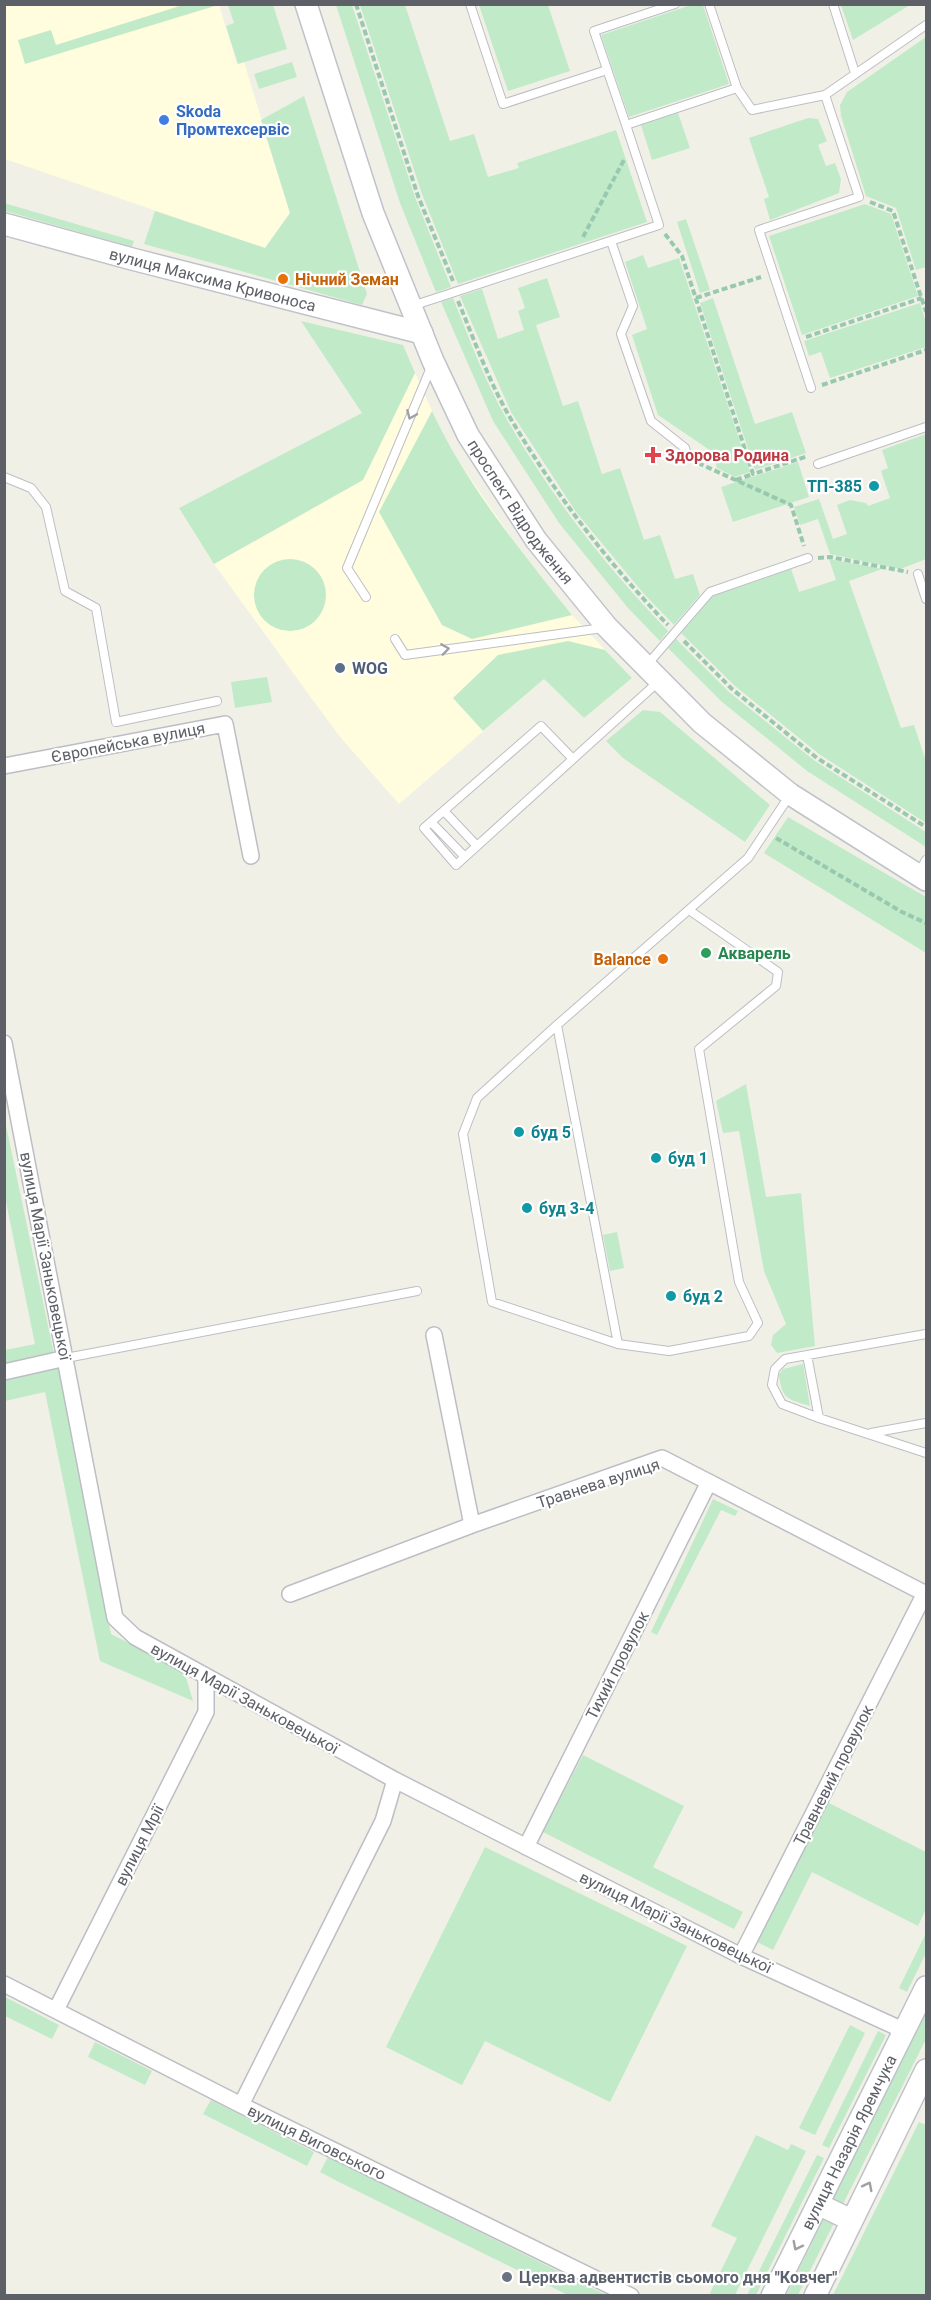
<svg xmlns="http://www.w3.org/2000/svg" width="931" height="2300" font-family="Roboto,sans-serif">
<style>
.commercial{fill:#fffddd}
.green{fill:#c1eac9}
.lines{fill:none;stroke-linecap:round;stroke-linejoin:round}
.lane-casing{stroke:#bdbec5;stroke-width:10}
.street-casing{stroke:#bdbec5;stroke-width:18}
.secondary-casing{stroke:#c0c2ca;stroke-width:24}
.path{stroke:#98c9af;stroke-width:4;stroke-dasharray:6 3;stroke-linecap:butt}
.lane{stroke:#fff;stroke-width:8}
.street{stroke:#fff;stroke-width:15}
.secondary{stroke:#fff;stroke-width:21}
.oneway{stroke:#9ea0a4}
.shop-dot{fill:#3f7fe0;stroke:#fff;stroke-width:2}
.food-dot{fill:#e8710a;stroke:#fff;stroke-width:2}
.health-dot{fill:#e0444e;stroke:#fff;stroke-width:2}
.culture-dot{fill:#0f9aa8;stroke:#fff;stroke-width:2}
.service-dot{fill:#5c6f8a;stroke:#fff;stroke-width:2}
.leisure-dot{fill:#2e9e5b;stroke:#fff;stroke-width:2}
.worship-dot{fill:#6b7280;stroke:#fff;stroke-width:2}
.labels{text-anchor:middle;stroke-width:4.5;stroke-linejoin:round;paint-order:stroke}
.shop-label{font-size:16px;font-weight:bold;fill:#366cbe;stroke:#fff;text-anchor:start}
.street-label{font-size:16px;fill:#5d6067;stroke:#fff}
.food-label{font-size:16px;font-weight:bold;fill:#c56008;stroke:#fff;text-anchor:start}
.health-label{font-size:16px;font-weight:bold;fill:#be3a42;stroke:#fff;text-anchor:start}
.culture-label{font-size:16px;font-weight:bold;fill:#0d838f;stroke:#fff;text-anchor:start}
.service-label{font-size:16px;font-weight:bold;fill:#4e5e75;stroke:#fff;text-anchor:start}
.leisure-label{font-size:16px;font-weight:bold;fill:#27864d;stroke:#fff;text-anchor:start}
.worship-label{font-size:16px;font-weight:bold;fill:#5b616d;stroke:#fff;text-anchor:start}
</style>
<rect width="100%" height="100%" fill="#f1f0e6"/>
<path class="commercial" d="M5 5H219L237 64 244 62 290 213 265 248 5 159Z
M415 373 448 446 520 550 572 615 632 678 584 718 544 679 399 804 341 738 312 699 214 564 179 508 363 413Z"/>
<path class="green" d="M186 4 218 5 25 64 18 40 51 30 56 45Z
M694 4 703 5 729 84 629 117 601 35Z
M228 5H273L287 49 238 64 226 26 234 23Z
M336 5H352L415 197 451 287 436 292 400 203Z
M360 5H405L450 141 474 134 488 177 519 168 517 163 616 130 647 222 458 284 422 194Z
M479 5H548L570 71 508 91Z
M841 5V4L910 5 853 40Z
M926 37V267L916 270 896 208 866 196 841 116 840 105 847 92Z
M292 62 297 77 259 89 254 74Z
M304 96 367 294 362 305 144 244 155 211 265 248 290 213 261 120Z
M678 113 690 148 652 160 641 125Z
M808 118 818 119 827 141 818 145 826 166 835 163 841 179 839 193 770 220 764 199 769 197 749 138Z
M4 203 134 241 132 247 5 211Z
M865 204 891 214 918 296 802 335 769 236Z
M686 219 710 290 700 293 677 222Z
M643 255 648 268 679 258 750 472 735 477 717 468 711 451 658 415 632 335 647 329 625 262Z
M547 278 560 317 536 325 563 406 578 401 602 474 620 468 644 540 660 535 675 579 693 574 700 595 674 625 644 594 576 512 511 412 460 296 482 289 498 339 524 330 518 311 525 308 518 288Z
M453 298C469 338 484 379 505 416 549 494 606 567 668 631L660 641 628 608 559 523 493 421 441 302Z
M713 298 755 424 792 412 806 453 755 470 700 303Z
M920 303 926 323V347L830 378 821 352 809 356 804 341Z
M301 321 403 345 415 373 363 480 214 564 179 508 362 413Z
M432 411C466 485 521 551 572 615L472 639 442 625 379 512Z
M926 434V559L900 569 830 554 818 519 800 525 794 507 819 499 833 539 847 534 837 505 850 500 866 503 868 506 890 498 881 471 888 468 882 450Z
M798 462 809 497 733 522 721 487Z
M829 559 882 569 849 581 901 728 914 725 926 761V823L819 754 735 686 681 633 713 596 791 569 799 592 836 580Z
M254 595a36 36 0 1 1 72 0a36 36 0 1 1-72 0Z
M676 639 729 692 815 761 926 832V847L807 771 721 701 668 648Z
M568 641 605 650 632 678 584 718 544 679 483 731 453 698 498 655Z
M267 677 272 702 235 708 231 682Z
M643 710 660 712 770 805 745 842 623 758 606 741Z
M788 817 926 897V953L764 853Z
M746 1084 766 1197 801 1193 815 1346 777 1353 771 1345 773 1335 786 1324 764 1271 739 1131 723 1133 716 1101Z
M4 1116 54 1354 5 1364V1350L35 1344 5 1197Z
M617 1232 624 1268 610 1271 603 1235Z
M803 1364 810 1406C788 1399 782 1400 779 1375L783 1369Z
M59 1365 111 1634 184 1671 193 1701 100 1661 45 1392 5 1401 4 1378Z
M713 1499 738 1511 735 1516 721 1510 657 1635 651 1632Z
M583 1755 684 1806 653 1867 743 1912 734 1929 543 1832Z
M827 1802 926 1852V1909L918 1926 812 1872 773 1950 757 1942Z
M485 1847 687 1946 610 2102 485 2041 462 2085 386 2047Z
M926 1933V1953L907 1992 899 1988Z
M5 1997 59 2025 52 2039 5 2016Z
M926 2012V2039L842 2206 832 2201Z
M850 2025 865 2033 815 2135 799 2128Z
M878 2031 886 2035 829 2148 822 2145Z
M95 2042 152 2071 145 2085 88 2057Z
M211 2100 314 2152 307 2166 203 2114Z
M919 2122 926 2125V2295H833Z
M756 2135 788 2150 791 2144 806 2151 735 2295H709L737 2238 711 2226Z
M817 2155 824 2158 756 2295H747Z
M328 2157 606 2295H568L337 2181 320 2172Z
M825 2216 835 2221 798 2295 786 2296Z"/>
<g class="lines">
<g class="lane-casing">
<path id="lane" d="M470 4 503 104 607 70
M675 4 594 31 626 125 737 88 709 4
M833 4 855 73
M737 88 752 110 825 95 926 25
M611 241 633 306 621 334 651 421 685 448 688 458
M412 306 659 225 626 125
M811 388 759 230 859 197 825 95
M818 464 926 427
M4 477 31 488 46 507 65 591 96 608 116 722 217 701
M918 574 926 599
M366 597 347 568 432 365
M395 639 405 655 603 628
M646 666 710 592 808 558
M573 759 541 726 424 828 456 865 658 682
M444 811 477 846
M431 822 465 857
M918 874 926 860
M689 910 778 972 776 986 699 1049 739 1282 758 1323 749 1336 669 1351 618 1344 492 1302 463 1134 477 1098 557 1025 748 858 790 795
M557 1025 618 1344
M926 1334 785 1359 775 1369 772 1385 782 1404 819 1418 926 1453
M807 1355 819 1418
M66 1358 417 1291
M871 1433 926 1423"/>
</g>
<g class="street-casing">
<path id="street" d="M4 766 225 724 251 856
M4 1043 115 1618 135 1637 395 1780 741 1956 905 2031
M434 1335 472 1525
M4 1372 66 1358
M290 1594 472 1525 662 1458 926 1594
M526 1847 709 1482
M741 1956 925 1593
M4 1984 241 2105 631 2296
M56 2010 206 1712V1676
M241 2105 383 1821 395 1780"/>
</g>
<g class="secondary-casing">
<g id="secondary">
<path id="s1" d="M306 4 373 213 433 361 468 435 536 540 607 627 702 723 790 794 926 880"/>
<path id="s2" d="M4 224 132 259 422 333"/>
<path d="M818 2204 851 2220"/>
<path id="s3" d="M772 2296 926 1987"/>
<path d="M815 2296 926 2070"/>
</g>
</g>
<path class="path" d="M356 4 418 196 453 281
M870 202 893 211 926 312
M665 234 682 256 753 474 808 456
M583 237 625 158
M696 298 761 277
M458 301C474 339 488 379 508 414 552 490 607 562 668 625
M806 337 922 298
M822 385 926 350
M698 463 791 505 804 546
M736 480 753 474
M818 558 830 557 908 572
M684 641 732 689 817 758 926 827
M776 838 902 912 926 923"/>
<use href="#lane" class="lane"/>
<use href="#street" class="street"/>
<use href="#secondary" class="secondary"/>
</g>
<defs><path id="oneway-chevron" d="M-2-3.5L2.5 0L-2 3.5" fill="none" stroke-width="1.6" stroke-linecap="round" stroke-linejoin="round" transform="scale(1.5)"/></defs>
<g class="oneway">
<use href="#oneway-chevron" transform="translate(411 415) rotate(113)"/>
<use href="#oneway-chevron" transform="translate(445 649) rotate(-8)"/>
<use href="#oneway-chevron" transform="translate(868 2186) rotate(-63)"/>
<use href="#oneway-chevron" transform="translate(797 2246) rotate(117)"/>
</g>
<circle class="shop-dot" cx="164" cy="120" r="6"/>
<g class="food-dot">
<circle cx="283" cy="279" r="6"/>
<circle cx="663" cy="959" r="6"/>
</g>
<path class="health-dot" d="M650 446h6v6h6v6h-6v6h-6v-6h-6v-6h6z"/>
<g class="culture-dot">
<circle cx="874" cy="486" r="6"/>
<circle cx="519" cy="1132" r="6"/>
<circle cx="656" cy="1158" r="6"/>
<circle cx="527" cy="1208" r="6"/>
<circle cx="671" cy="1296" r="6"/>
</g>
<circle class="service-dot" cx="340" cy="668" r="6"/>
<circle class="leisure-dot" cx="706" cy="953" r="6"/>
<circle class="worship-dot" cx="507" cy="2277" r="6"/>
<g class="labels">
<g class="shop-label">
<text x="176" y="117">Skoda<tspan x="176" dy="18">Промтехсервіс</tspan></text>
</g>
<g class="street-label">
<text dy="6" stroke="none"><textPath href="#s2" startOffset="216">вулиця Максима Кривоноса</textPath></text>
<text dy="6" stroke="none"><textPath href="#s1" startOffset="554">проспект Відродження</textPath></text>
<text transform="translate(128 742) rotate(-11)" y="6">Європейська вулиця</text>
<text transform="translate(46 1256) rotate(79)" y="6">вулиця Марії Заньковецької</text>
<text transform="translate(598 1483) rotate(-18)" y="6">Травнева вулиця</text>
<text transform="translate(617 1665) rotate(-63)" y="6">Тихий провулок</text>
<text transform="translate(245 1698) rotate(29)" y="6">вулиця Марії Заньковецької</text>
<text transform="translate(833 1775) rotate(-63)" y="6">Травневий провулок</text>
<text transform="translate(139 1845) rotate(-63)" y="6">вулиця Мрії</text>
<text transform="translate(676 1922) rotate(26)" y="6">вулиця Марії Заньковецької</text>
<text transform="translate(317 2142) rotate(26)" y="6">вулиця Виговського</text>
<text dy="6" stroke="none"><textPath href="#s3" startOffset="172">вулиця Назарія Яремчука</textPath></text>
</g>
<g class="food-label">
<text x="295" y="285">Нічний Земан</text>
<text x="651" y="965" text-anchor="end">Balance</text>
</g>
<g class="health-label">
<text x="665" y="461">Здорова Родина</text>
</g>
<g class="culture-label">
<text x="862" y="492" text-anchor="end">ТП-385</text>
<text x="531" y="1138">буд 5</text>
<text x="668" y="1164">буд 1</text>
<text x="539" y="1214">буд 3-4</text>
<text x="683" y="1302">буд 2</text>
</g>
<g class="service-label">
<text x="352" y="674">WOG</text>
</g>
<g class="leisure-label">
<text x="718" y="959">Акварель</text>
</g>
<g class="worship-label">
<text x="519" y="2283">Церква адвентистів сьомого дня "Ковчег"</text>
</g>
</g>
<rect width="931" height="2300" fill="none" stroke="#5d6067" stroke-width="12"/>
</svg>
